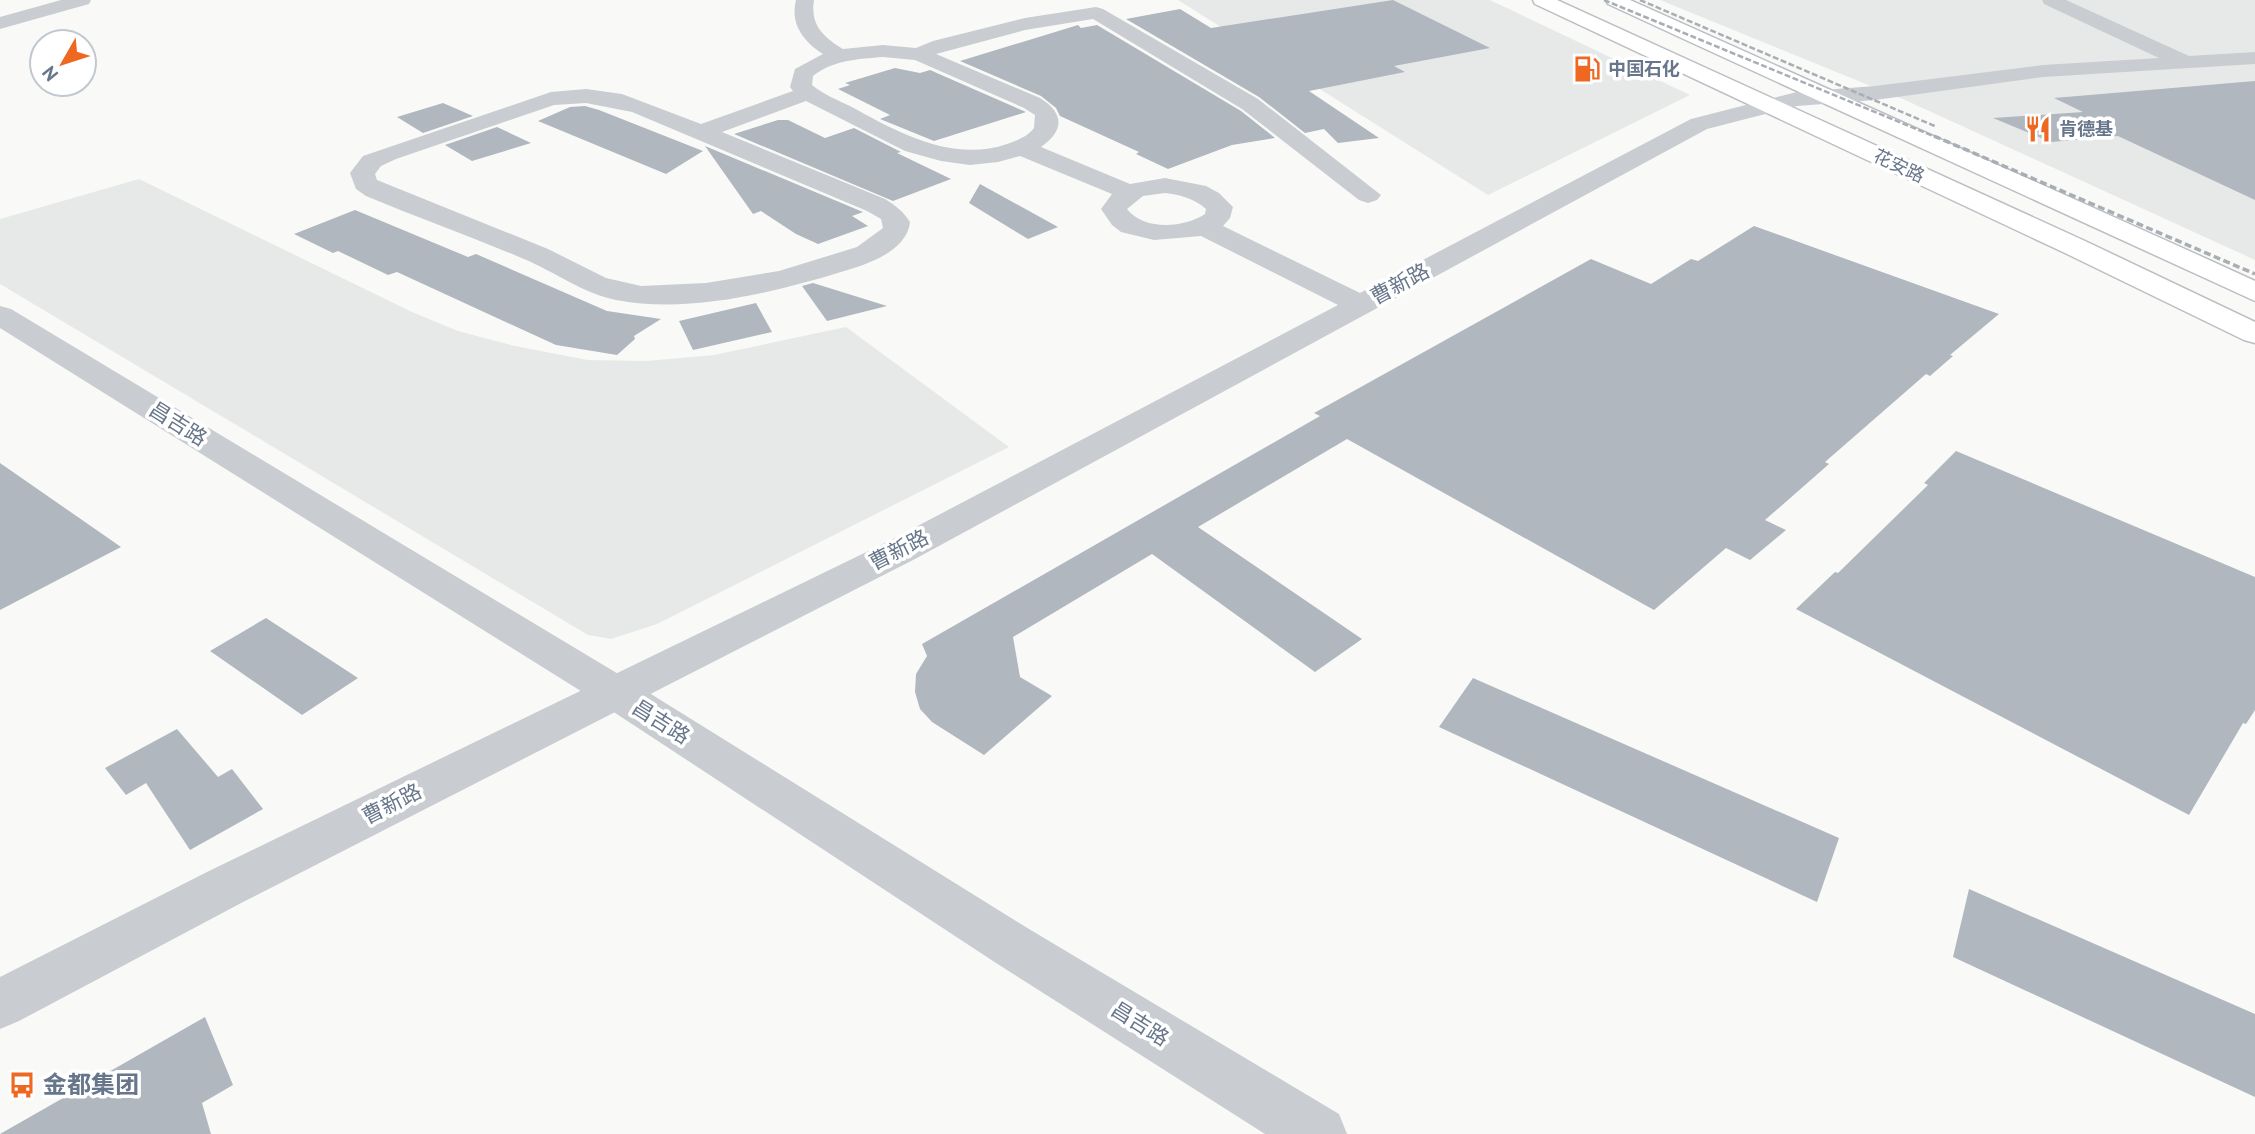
<svg xmlns="http://www.w3.org/2000/svg" width="2255" height="1134" font-family="'PT Sans','Noto Sans SC',sans-serif">
<style>
.built{fill:#e7e9e8}
.building{fill:#b0b7be}
.lines{fill:none;stroke-linecap:round;stroke-linejoin:round}
.trunk-casing{stroke:#bbbec2;stroke-width:3}
.minor{fill:#c9ccd0;fill-rule:evenodd}
.tertiary{fill:#c9ccd0;fill-rule:evenodd}
.trunk{fill:#fff;fill-rule:evenodd}
.rail-far1{stroke:#a9aeb5;stroke-width:2.5;stroke-dasharray:6 2.5;stroke-linecap:butt}
.rail{stroke:#a9aeb5;stroke-width:3.5;stroke-dasharray:7 3.5;stroke-linecap:butt}
.labels{text-anchor:middle;stroke-width:7;stroke-linejoin:round;paint-order:stroke}
.far-poi-label{font-size:18px;font-weight:bold;fill:#67768a;stroke:#fff;text-anchor:start}
.far-street-label{font-size:18px;fill:#67768a;stroke:#fff}
.street-label{font-size:21px;fill:#67768a;stroke:#fff}
.near-poi-label{font-size:24px;font-weight:bold;fill:#67768a;stroke:#fff;text-anchor:start}
</style>
<rect width="100%" height="100%" fill="#f9faf7"/>
<path class="built" d="M1178 0H1490L1690 95 1488 195Z
M1660 0H2255V260L1905 100Z
M139 179 412 312 458 331 515 346 588 360 646 361 714 355 846 327 1009 447 657 624 611 639 588 635 0 284V219Z"/>
<path class="building" d="M1393 0 1490 48 1394 66 1405 72 1309 91 1379 138 1338 143 1324 129 1305 133 1259 97 1126 19 1180 9 1211 28Z
M1078 25 1081 28 1097 25 1241 111 1275 138 1232 145 1168 169 1136 154 1139 152 1060 116 1056 108 1041 96 960 61Z
M895 68 920 73 930 70 1026 112 934 141 880 119 890 115 838 89 850 85 845 83Z
M2255 81V200L2118 136 2051 142 1993 118 2083 112 2054 98Z
M443 103 473 116 423 133 397 117Z
M585 106 599 110 703 151 666 174 538 121 570 107Z
M778 120H788L825 138 854 128 901 152 897 153 951 179 893 201 734 134Z
M497 127 531 143 472 161 445 145Z
M705 146 863 212 852 216 868 226 818 244 796 234 761 211 753 214Z
M980 184 1058 227 1028 239 969 203Z
M355 210 468 257 476 254 607 311 661 319 634 336 635 339 617 355 556 345 397 272 388 275 338 251 333 253 294 234Z
M1754 226 1999 314 1950 355 1953 356 1930 376 1926 374 1825 462 1829 464 1765 520 1786 530 1750 560 1726 548 1654 610 1347 439 1198 527 1362 639 1315 672 1152 554 1013 637 1020 677 1052 696 984 755 932 722 920 709 915 692 916 674 927 656 922 644 1320 416 1314 413 1591 259 1651 284 1691 259 1698 261Z
M813 283 887 306 827 321 802 286Z
M756 303 772 332 693 350 679 321Z
M1956 451 2255 577V710L2246 724 2243 723 2189 815 1796 609 1835 572 1838 573 1928 485 1924 483Z
M0 463 121 547 0 610Z
M266 618 358 678 302 715 210 651Z
M1473 678 1839 838 1817 902 1439 727Z
M177 729 218 777 232 769 263 809 190 850 146 783 126 795 105 768Z
M1969 889 2255 1014V1097L1953 957Z
M205 1017 233 1085 202 1103 211 1134H0Z"/>
<g class="lines">
<g class="trunk-casing">
<path id="trunk" d="M1533 0H1557L2085 241 2255 322V343L2244 340 2065 253 1535 4Z
M1606 0H1630L2185 249 2255 281V301L1688 41 1608 4Z"/>
</g>
<path class="minor" d="M61 0H91L89 4 0 29V17Z
M796 0H814C810 25 823 37 843 49L883 45 916 48 933 41 1025 18 1096 7 1103 9 1258 99 1381 195 1377 200 1368 203 1359 200 1242 109 1093 19 1025 30 936 54 1040 98C1064 113 1065 130 1041 147L1130 184 1165 178 1206 186 1219 193 1233 207 1230 218 1223 226 1360 293 1691 119 1797 92 1875 86 2043 65 2159 58 2044 4 2042 0H2066L2189 56 2255 52V64L2043 77 1875 100 1797 106 1707 129 915 559 245 901 19 1021 0 1029V977L209 871 889 541 1338 305 1201 236 1154 240 1121 232 1112 225 1101 209 1112 194 1020 156 998 162 970 165 941 161 905 151 806 101 722 132 885 199C896 206 903 211 910 222 907 252 865 265 841 272 772 293 688 314 616 300 582 293 555 272 524 259 472 237 419 218 366 196L356 189 350 173 363 156 551 92 586 89 622 94 701 124 793 91 790 87 795 69 823 54C803 41 790 24 796 0ZM883 57 915 60 1024 108 1035 115 1034 128C1027 137 1018 140 1007 144 952 163 897 132 850 106 837 100 823 94 812 85L813 76C833 60 858 59 883 57ZM586 103 632 112 867 211 881 219 883 228 857 247 779 271 706 283 641 286 606 278 548 249 377 180 375 174 381 166 396 159 554 105ZM1165 193C1180 195 1194 198 1206 209L1205 214C1184 228 1144 231 1127 209L1143 196Z"/>
<path class="tertiary" d="M0 306 11 309 630 681 1029 929 1339 1114 1347 1134H1265L993 961 600 703 0 328Z"/>
<use href="#trunk" class="trunk"/>
<path class="rail-far1" d="M1604 0 1938 138
M1640 0 1937 127"/>
<path class="rail" d="M1934 136 2255 274"/>
</g>
<defs>
<g id="fuel-bare" transform="scale(2.1)"><path d="M-5.5-6h7V0h2V4h1.3V-2.5L3-4.5l.8-.8L6-3V5H2.5V1h-1V6h-7ZM-4.2-4.7v3.2H.2V-4.7Z" fill="#ef6822" stroke="#fff" stroke-width="2.5" paint-order="stroke"/></g>
<g id="restaurant-bare" transform="scale(2.1)"><path d="M-5-6h1v4h1v-4h1v4h1v-4h1v5L-1.5 .5V6h-2V.5L-5-1ZM5-6V6H3V1.5H1.5Q1.5-4 5-6Z" fill="#ef6822" stroke="#fff" stroke-width="2.5" paint-order="stroke"/></g>
<g id="bus-bare" transform="scale(2.1)"><path d="M-5-6H5V4H4V6H2V4H-2V6H-4V4H-5ZM-3.5-4V0h7V-4ZM-3.5 1.2v1.5H-2V1.2ZM2 1.2v1.5H3.5V1.2Z" fill="#ef6822" stroke="#fff" stroke-width="2.5" paint-order="stroke"/></g>
</defs>
<g fill-rule="evenodd">
<use href="#fuel-bare" x="1587" y="69"/>
<use href="#restaurant-bare" x="2038" y="129"/>
<use href="#bus-bare" x="22" y="1085"/>
</g>
<g class="labels">
<g class="far-poi-label">
<text x="1608" y="75">中国石化</text>
<text x="2059" y="135">肯德基</text>
</g>
<g class="far-street-label">
<text transform="translate(1899 166) rotate(25)" y="6">花安路</text>
</g>
<g class="street-label">
<text transform="translate(1400 284) rotate(-28)" y="7">曹新路</text>
<text transform="translate(178 424) rotate(32)" y="7">昌吉路</text>
<text transform="translate(899 550) rotate(-27)" y="7">曹新路</text>
<text transform="translate(661 722) rotate(32)" y="7">昌吉路</text>
<text transform="translate(392 804) rotate(-27)" y="7">曹新路</text>
<text transform="translate(1140 1024) rotate(32)" y="7">昌吉路</text>
</g>
<g class="near-poi-label">
<text x="43" y="1093">金都集团</text>
</g>
</g>
<g transform="translate(63 63) rotate(231)"><circle r="33" fill="#ffffff" stroke="#c2c8d0" stroke-width="2"/>
<path d="M0-5L12 26L0 18L-12 26Z" fill="#ef6822"/>
<text y="-10" font-size="19" font-weight="bold" text-anchor="middle" fill="#67768a">N</text>
</g>
</svg>
